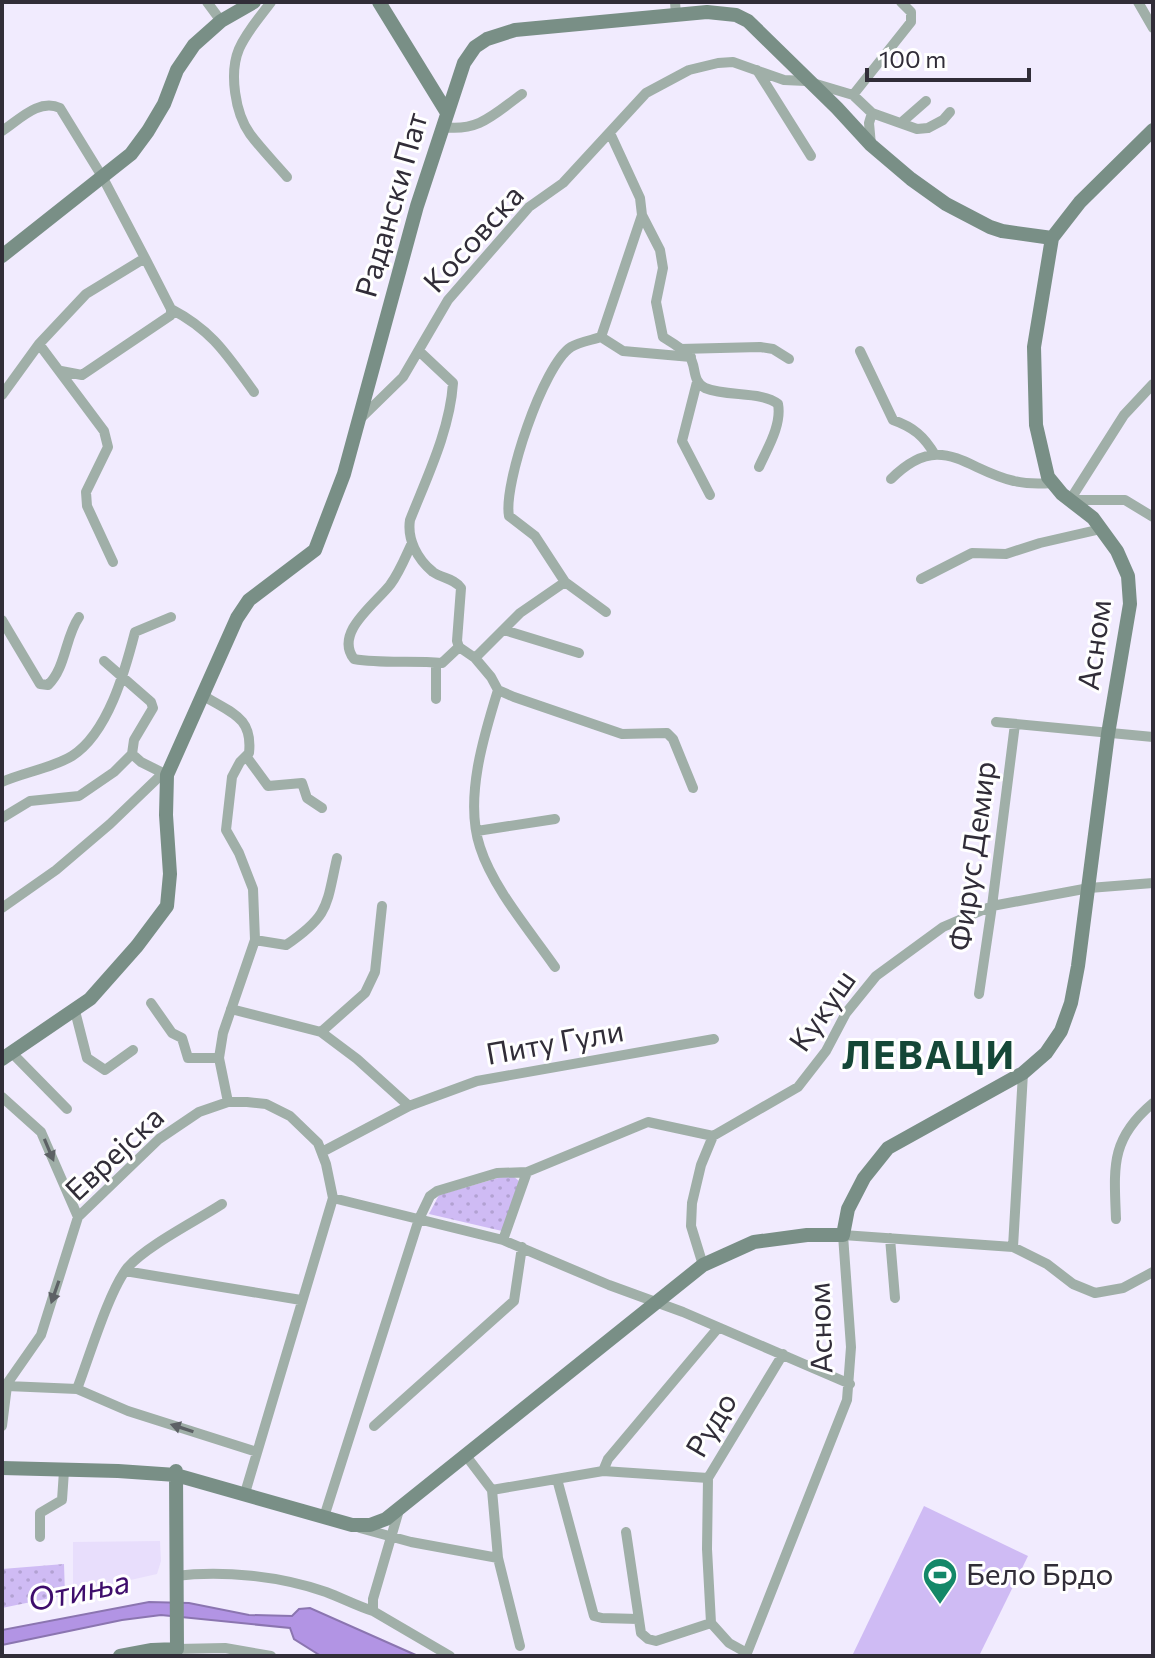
<svg xmlns="http://www.w3.org/2000/svg" width="1155" height="1658" font-family="Commissioner,sans-serif">
<style>
.built{fill:#e8defc}
.park{fill:url(#park-dots)}
.pitch{fill:#cfbbf4}
.water{fill:#b294e4;stroke:#8b75b0;stroke-width:2}
.lines{fill:none;stroke-linecap:round;stroke-linejoin:round}
.street{stroke:#a0afa8;stroke-width:10}
.secondary{stroke:#798f86;stroke-width:14}
.oneway{fill:#5d6165}
.labels{text-anchor:middle;stroke-width:6;stroke-linejoin:round;paint-order:stroke}
.street-label{font-size:30px;fill:#312d38;stroke:#fff}
.poi-label{font-size:30px;fill:#312d38;stroke:#fff;text-anchor:start}
.water-label{font-size:32px;font-style:italic;fill:#3e0d6c;stroke:#fff}
.district-label{font-size:38px;font-weight:bold;letter-spacing:2px;fill:#154737;stroke:#fff}
</style>
<defs>
<pattern id="park-dots" width="8" height="8" patternUnits="userSpaceOnUse" patternTransform="scale(2)"><rect width="8" height="8" fill="#cfbbf4"/><path d="M2 2h.1M6 6h.1" fill="none" stroke="#b2a1d2" stroke-width="1.8" stroke-linecap="round"/></pattern>
</defs>
<rect width="100%" height="100%" fill="#f1ebfe"/>
<path class="built" d="M160 1541 161 1561 157 1574 73 1593V1542Z"/>
<path class="park" d="M513 1176 519 1181 502 1231 429 1214 439 1195 498 1178Z
M64 1564 65 1595 2 1608V1569Z"/>
<path class="pitch" d="M924 1506 1028 1556 979 1656H852Z"/>
<path class="water" d="M149 1602 189 1603 249 1615 292 1616 299 1609 310 1608 418 1656H321L294 1639 290 1628 161 1615 122 1620 2 1645V1630Z"/>
<g class="lines">
<path class="street" d="M207 2 221 21
M271 2C260 17 247 31 239 49 229 73 235 113 250 134 261 149 275 163 287 177
M675 2 676 15
M1138 2 1153 28
M757 70 811 156
M853 95 911 22V12L901 2
M902 122 926 101
M443 127C479 132 494 114 522 94
M2 131C19 120 39 98 60 108L103 178 145 258 86 294 39 344 2 395
M871 145 869 123 872 113
M642 215 660 250 663 268 656 302 663 337C671 342 682 348 689 356 697 365 691 381 705 388 727 397 762 391 778 404 782 425 767 449 759 467
M171 309C213 331 227 355 254 392
M601 337 642 215 640 198 610 133
M39 344 104 431 108 447 86 492 87 506 113 562
M680 349 760 347 773 349 789 359
M860 351 893 420C913 427 924 436 935 455
M420 352 453 383C450 430 427 477 410 520 407 539 417 559 433 572 443 579 454 578 461 588L457 641 459 647 475 658 491 677 498 690 514 697 622 734 667 733 673 739 693 788
M61 371 82 375 171 315V309L145 258
M697 382 682 441 710 495
M358 421 403 377 448 300 529 207 563 183 646 93 689 70 718 63 733 62 784 80 806 81 853 95 872 113 917 129 928 128 943 120 950 112
M891 479C941 429 965 470 1014 481 1026 484 1039 484 1052 483
M1070 500 1124 415 1153 384
M1070 500H1125L1153 517
M411 545C405 558 399 573 390 585 374 605 334 633 354 659 383 664 412 660 442 663L459 647
M921 579 972 553 1006 554 1040 543 1101 529
M606 612 565 582 535 536 509 516C503 485 543 365 571 347 579 342 592 340 601 337L623 351 691 357
M2 620 40 684 48 685C66 668 65 637 79 617
M504 630 579 653
M475 658 520 613 565 582
M104 661 151 702 153 708 134 740 132 754 141 762 167 775
M498 690C484 735 464 799 480 847 493 888 530 931 555 967
M204 696C231 713 253 717 249 753L240 762 232 777 226 830 239 853 253 889 255 940 223 1033 219 1058 228 1102
M436 699V663
M996 722 1153 737
M246 756 268 786 302 783 307 798 322 808
M2 782C22 773 55 767 72 756 108 733 125 671 135 632L171 617
M2 818 30 801 79 796 114 772 132 754
M477 831 555 819
M2 908 56 870 110 824 162 774
M255 940 286 945C330 915 326 906 337 858
M979 994 992 906 1015 724
M151 1003 172 1033 182 1038 188 1058H219
M231 1009 321 1032 357 1059 409 1106
M75 1011 87 1058 105 1070 133 1050
M321 1032 365 993 375 972 382 906
M12 1053 67 1109
M2 1097 41 1132 78 1217
M322 1152 409 1106 477 1081 714 1039
M333 1198 503 1240 609 1285 683 1312 850 1384
M1116 1219C1114 1167 1110 1139 1153 1103
M890 1238 895 1298
M503 1240 527 1172
M1013 1247 1023 1073
M703 1265 691 1226 692 1203 701 1165 713 1136 798 1087 826 1051 846 1013 876 976 943 927 992 906 1089 888 1153 883
M125 1271 301 1300
M783 1354 708 1478 707 1549 711 1623 729 1643 747 1653 847 1400 851 1347 843 1235 1013 1247 1047 1264 1073 1284 1095 1293 1123 1288 1153 1272
M7 1386 77 1389 128 1411 257 1452
M77 1389C89 1358 109 1290 128 1267 148 1245 196 1221 222 1204
M2 1391 41 1335 78 1217 159 1139 199 1112 228 1102H247L266 1104 290 1116 318 1143 326 1164 333 1198 245 1493
M2 1426 7 1386
M374 1426 514 1301 522 1247
M467 1457 492 1490 498 1558 520 1646
M603 1471 608 1459 718 1328
M557 1479 594 1616 602 1618 638 1619
M492 1490 603 1471 708 1478
M399 1510 373 1599V1611L450 1656
M324 1517 419 1219 430 1196 437 1191 497 1173 527 1172 648 1122 713 1136
M360 1528 411 1542 498 1558
M626 1532 641 1633 648 1639 656 1641 711 1623
M40 1537V1513L62 1500 64 1471
M175 1576C223 1570 280 1576 326 1592 342 1598 357 1606 373 1611
M177 1649 225 1648 271 1656"/>
<path class="secondary" d="M379 2 446 111
M2 256 131 154 148 131 164 104 177 70 194 45 221 21 254 2
M2 1059 90 999 137 946 167 906 170 874 166 815 167 775 237 618 249 600 315 550 344 474 417 206 464 63 475 47 487 39 515 30 707 12 736 15 748 21 837 108 871 145 911 179 946 204 990 227 1002 231 1052 238
M2 1468 118 1471 176 1475 352 1525H370L386 1519 703 1265 754 1242 807 1235H843L848 1209 864 1178 888 1148 1023 1073 1046 1053 1061 1031 1071 1003 1078 966 1108 734 1130 604 1128 576 1117 551 1093 518 1062 494 1048 477 1036 425 1034 347 1052 238 1080 202 1153 130
M120 1656 152 1650 177 1649 176 1471"/>
</g>
<defs><path id="oneway-solid" d="M-6-.8H1V-3.2L6.5 0L1 3.2V.8H-6Z" transform="scale(2)"/></defs>
<g class="oneway">
<use href="#oneway-solid" transform="translate(49 1150) rotate(67)"/>
<use href="#oneway-solid" transform="translate(55 1292) rotate(109)"/>
<use href="#oneway-solid" transform="translate(182 1428) rotate(-162)"/>
</g>
<defs>
<g id="stadium-pin" transform="scale(1.8)"><path d="M0 17L-7.5 6A9.5 9.5 0 1 1 7.5 6Z" fill="#148868" stroke="#fff"/><path d="M0-5a6.5 5 0 1 0 0 10a6.5 5 0 1 0 0-10ZM-3.5-1.8h7v3.6h-7Z" fill="#fff"/></g>
</defs>
<g fill-rule="evenodd">
<use href="#stadium-pin" x="940" y="1575"/>
</g>
<g class="labels">
<g class="street-label">
<text transform="translate(392 205) rotate(-74)" y="10">Радански Пат</text>
<text transform="translate(474 239) rotate(-48)" y="10">Косовска</text>
<text transform="translate(1095 645) rotate(-82)" y="10">Асном</text>
<text transform="translate(973 856) rotate(-82)" y="10">Фирус Демир</text>
<text transform="translate(823 1011) rotate(-55)" y="10">Кукуш</text>
<text transform="translate(555 1043) rotate(-10)" y="10">Питу Гули</text>
<text transform="translate(115 1154) rotate(-43)" y="10">Еврејска</text>
<text transform="translate(821 1328) rotate(-92)" y="10">Асном</text>
<text transform="translate(712 1425) rotate(-59)" y="10">Рудо</text>
</g>
<g class="poi-label">
<text x="966" y="1585">Бело Брдо</text>
</g>
<g class="water-label">
<text transform="translate(79 1591) rotate(-11)" y="11">Отиња</text>
</g>
<g class="district-label">
<text x="929" y="1069">ЛЕВАЦИ</text>
</g>
</g>
<rect width="1155" height="1658" fill="none" stroke="#312d38" stroke-width="8"/>
<path d="M867 68v12h162v-12" fill="none" stroke="#312d38" stroke-width="4"/>
<text x="879" y="68" font-size="24" fill="#312d38" stroke="#ffffff" stroke-width="6" paint-order="stroke">100 m</text>
</svg>
